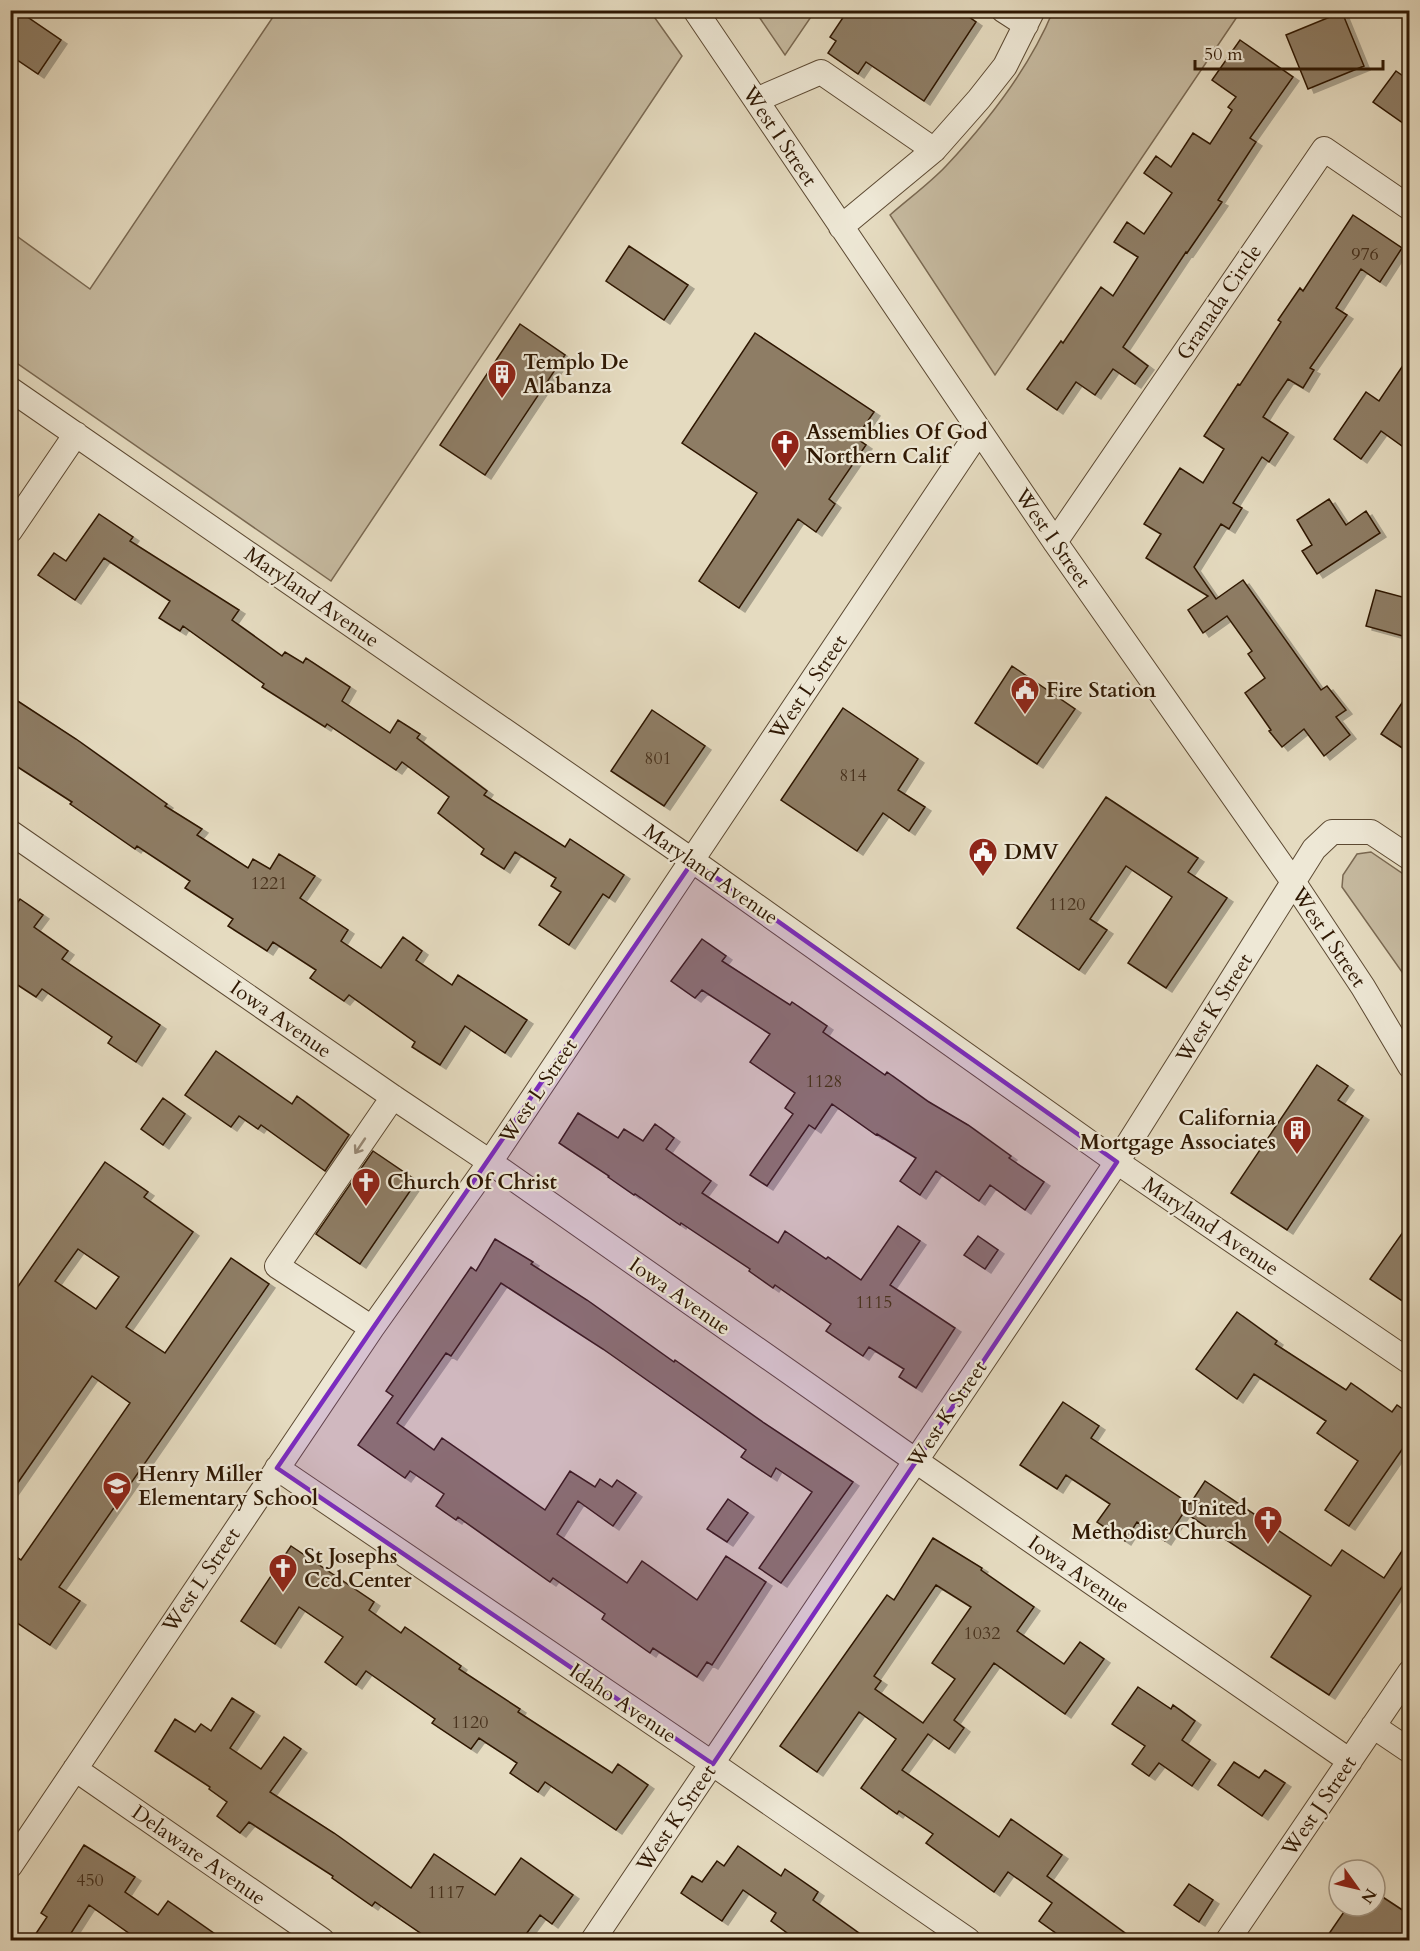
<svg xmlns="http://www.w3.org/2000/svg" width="1420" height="1951" font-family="Cardo,serif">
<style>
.green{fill:#c6baa0;stroke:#7a6952;stroke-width:1.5}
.building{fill:#8e7d65;stroke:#2f1803;stroke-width:1.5;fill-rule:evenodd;filter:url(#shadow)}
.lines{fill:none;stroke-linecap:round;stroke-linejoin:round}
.minor-casing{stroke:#5c4932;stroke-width:26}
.minor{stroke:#eee8d6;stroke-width:24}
.oneway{stroke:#988a77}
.marked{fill:#7b2cbf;fill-opacity:0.2;stroke:#7b2cbf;stroke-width:4.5;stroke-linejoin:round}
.labels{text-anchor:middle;stroke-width:4.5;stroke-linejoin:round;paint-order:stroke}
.number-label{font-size:18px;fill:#47311c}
.street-label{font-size:21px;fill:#2f1803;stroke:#eee8d6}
.poi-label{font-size:21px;font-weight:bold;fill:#2f1803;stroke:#eee8d6;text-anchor:start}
</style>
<defs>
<filter id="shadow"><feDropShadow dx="6" dy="4" stdDeviation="0" flood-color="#0004"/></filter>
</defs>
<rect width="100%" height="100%" fill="#e5dbc0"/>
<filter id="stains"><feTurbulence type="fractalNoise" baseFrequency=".00333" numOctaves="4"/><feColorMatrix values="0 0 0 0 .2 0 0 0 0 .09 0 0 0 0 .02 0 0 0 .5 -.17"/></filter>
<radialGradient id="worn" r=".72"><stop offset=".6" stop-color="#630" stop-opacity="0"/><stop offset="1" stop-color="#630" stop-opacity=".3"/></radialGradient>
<path class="green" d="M277 11H650L682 56 331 581 11 359V232L90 289Z
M755 11H815L785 55Z
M1053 11H1241L995 375 890 215C908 199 929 184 946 166 989 120 1029 69 1053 11Z
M1371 852 1409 878V982L1342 887 1343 875 1357 854Z"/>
<path class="building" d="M10 10H17L61 40 38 74 10 55Z
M848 10H959L976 22 924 101 866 62 858 74 828 53 836 41 830 37Z
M1342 12 1364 66 1308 89 1286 35Z
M1240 40 1293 77 1250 138 1256 142 1218 200 1222 202 1187 253 1186 252 1123 347 1148 366 1135 384 1113 369 1095 395 1076 382 1057 410 1027 389 1061 341 1063 343 1101 287 1113 296 1138 257 1114 242 1127 222 1144 234 1172 193 1144 173 1156 156 1171 167 1193 133 1210 144 1232 110 1228 107 1236 97 1212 80Z
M1396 71 1410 81V128L1373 102Z
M1353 215 1402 248 1380 282 1361 269 1336 308 1347 315 1310 368 1314 370 1303 388 1288 379 1273 401 1263 417 1288 433 1269 462 1262 457 1233 503 1242 508 1229 529 1221 524 1194 567 1216 599 1243 580 1321 690 1327 686 1346 710 1336 717 1350 735 1324 756 1304 729 1282 747 1269 731 1271 730 1245 693 1265 678 1248 654 1252 651 1227 616 1203 633 1188 610 1208 596 1146 558 1161 534 1144 524 1180 468 1203 483 1224 449 1204 436 1238 384 1240 385 1281 322 1278 320 1300 288 1303 291Z
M629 246 688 285 664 320 606 281Z
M520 324 565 355 485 475 440 445Z
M755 333 874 412 856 438 866 445 829 499 835 504 816 532 798 519 739 608 699 581 757 493 682 443Z
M1410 355 1409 451 1381 431 1361 459 1334 439 1366 392 1379 401Z
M1329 499 1346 525 1366 511 1380 533 1317 574 1302 551 1312 545 1297 520Z
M99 514 133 537 130 541 239 610 232 620 282 656 285 652 303 663 306 658 350 687 342 701 390 733 398 720 420 734 417 738 487 791 484 795 565 847 570 839 624 875 609 898 603 894 569 945 539 925 561 892 551 886 556 878 515 852 504 869 481 854 484 849 438 813 449 797 402 762 396 770 327 724 325 727 262 687 264 684 183 626 180 631 159 618 170 601 104 558 75 600 38 575 54 553 66 561Z
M1376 590 1410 599V638L1366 626Z
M1012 666 1075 709 1037 764 975 723Z
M1410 691V753L1381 734Z
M10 696 76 739 167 804 165 806 202 829 197 835 248 868 253 859 270 869 279 854 315 876 300 898 348 930 341 941 381 968 403 937 422 951 416 960 452 985 458 975 527 1020 505 1053 465 1026 440 1065 412 1047 415 1042 349 995 344 1001 310 978 316 970 273 942 267 951 228 926 233 919 185 888 190 881 137 846 135 849 70 804 72 802 10 762Z
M843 708 918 759 898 790 925 807 909 831 883 813 857 851 781 800Z
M652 710 705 746 664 806 611 771Z
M1106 797 1198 858 1188 872 1227 898 1166 988 1128 963 1172 897 1126 866 1090 919 1107 930 1079 970 1017 928Z
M20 899 43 915 34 927 68 951 62 959 160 1025 136 1062 108 1043 112 1037 42 989 36 997 10 980V913Z
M702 939 726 956 722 961 790 1005 792 1002 827 1026 823 1032 885 1075 887 1072 929 1102 968 1125 1011 1156 1009 1158 1044 1182 1025 1210 990 1185 979 1201 936 1171 920 1195 900 1181 916 1158 877 1134 876 1135 832 1104 815 1129 809 1125 767 1186 750 1175 793 1114 785 1108 795 1093 750 1062 770 1034 702 990 695 998 671 981Z
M216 1051 292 1104 297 1096 349 1135 325 1171 261 1125 258 1129 239 1116 231 1127 185 1095Z
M1317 1065 1348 1086 1338 1100 1363 1116 1287 1230 1231 1193Z
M163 1098 185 1114 163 1145 141 1129Z
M578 1113 618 1138 624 1129 643 1141 655 1124 674 1138 666 1149 711 1181 702 1193 778 1243 785 1231 826 1259 828 1257 861 1280 898 1226 920 1241 890 1285 955 1328 916 1388 899 1377 904 1369 869 1347 863 1356 826 1331 831 1324 775 1285 773 1288 749 1271 750 1269 681 1223 680 1225 635 1194 634 1195 608 1177 609 1176 559 1143Z
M373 1151 417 1181 360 1264 316 1234Z
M105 1162 148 1192 144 1197 193 1232 126 1327 165 1353 231 1258 269 1284 59 1587 80 1601 50 1645 10 1618V1553L21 1560 130 1403 92 1376 10 1494V1298ZM78 1249 119 1277 96 1309 55 1281Z
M1410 1222V1306L1370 1279Z
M978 1236 998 1250 985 1269 964 1255Z
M495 1239 533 1262 531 1264 587 1300 674 1362 675 1360 764 1423 853 1482 781 1583 759 1568 812 1492 776 1468 771 1477 741 1457 746 1450 603 1349 501 1283 451 1356 446 1353 397 1423 434 1450 442 1438 545 1510 570 1471 595 1487 600 1479 612 1487 617 1480 636 1493 613 1526 578 1501 557 1534 627 1583 642 1561 697 1600 726 1556 766 1582 712 1665 707 1662 697 1677 653 1648 650 1653 602 1619 605 1614 553 1578 550 1582 458 1517 456 1520 436 1506 444 1494 410 1471 405 1478 358 1445 393 1396 386 1391 471 1267 476 1271Z
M1237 1312 1277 1341 1275 1344 1346 1390 1351 1383 1392 1412 1397 1405 1410 1414V1438L1349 1526 1325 1510 1358 1461 1317 1433 1326 1421 1254 1374 1237 1399 1196 1369Z
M1063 1402 1099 1426 1091 1438 1190 1504 1205 1481 1331 1566 1342 1550 1384 1578 1410 1539V1575L1329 1695 1271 1657 1311 1596 1184 1512 1165 1541 1137 1522 1125 1541 1097 1522 1110 1504 1066 1475 1057 1489 1020 1465Z
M728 1499 748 1513 727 1542 707 1529Z
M933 1538 982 1568 981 1570 1034 1607 1017 1631 1064 1664 1080 1642 1104 1659 1065 1714 994 1663 954 1720 964 1728 949 1749 928 1734 902 1770 999 1837 1011 1819 1062 1855 1047 1876 1136 1941H1067L1039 1921 1052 1903 1008 1872 994 1892 926 1843 933 1834 899 1811 897 1814 861 1788 896 1739 859 1712 817 1772 780 1746 887 1595 894 1600ZM936 1585 971 1607 932 1663 955 1679 923 1723 875 1689 881 1681 874 1676Z
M291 1546 374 1602 369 1610 401 1633 405 1627 461 1666 459 1669 520 1709 518 1712 612 1773 618 1764 648 1785 616 1830 545 1782 538 1792 510 1773 517 1763 479 1738 471 1749 432 1723 435 1719 366 1671 356 1685 325 1662 343 1637 299 1607 275 1644 241 1621Z
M1138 1687 1171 1709 1173 1705 1195 1721 1182 1740 1210 1760 1192 1786 1159 1763 1149 1776 1132 1764 1145 1746 1112 1724Z
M232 1698 254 1712 230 1748 261 1769 284 1737 301 1749 270 1792 334 1833 411 1888 434 1854 495 1895 521 1858 573 1895 552 1924 540 1915 521 1941H432L375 1902 372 1906 332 1878 333 1876 249 1822 240 1833 217 1816 227 1802 209 1789 210 1787 155 1751 175 1719 195 1732 201 1724 211 1731Z
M1234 1762 1259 1778 1265 1770 1285 1783 1262 1816 1218 1785Z
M84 1845 135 1877 125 1892 158 1915 168 1901 225 1941H140L89 1905 66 1941H31L47 1917 41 1913Z
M738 1846 781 1876 785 1869 818 1892 813 1900 870 1941H798L771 1921 776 1913 743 1890 722 1921 681 1893 692 1876 702 1882 717 1861 724 1866Z
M1189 1884 1213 1900 1199 1922 1174 1905Z
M1375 1892 1410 1915V1923L1397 1941H1324L1348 1906H1375Z"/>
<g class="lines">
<g class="minor-casing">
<path id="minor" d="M695 10 1055 542 1294 883 1363 987 1410 1066
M1003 10 1026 25
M756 100 821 72 934 150 841 227
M934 150 979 99 1005 66 1033 10
M10 389 693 861 1117 1162 1410 1362
M10 531 76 434
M1055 542 1324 149 1410 208
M10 832 393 1097 490 1162 916 1461 1350 1761
M372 1328 277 1266 393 1097
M277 1468 713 1764 968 1940
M1373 1726 1410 1751
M75 1769 322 1940
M10 1866 372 1328 490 1162 979 431
M593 1940 1117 1162 1314 849 1332 832H1371L1410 858
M1228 1940 1410 1672"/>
</g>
<use href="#minor" class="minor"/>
</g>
<defs><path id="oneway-shaft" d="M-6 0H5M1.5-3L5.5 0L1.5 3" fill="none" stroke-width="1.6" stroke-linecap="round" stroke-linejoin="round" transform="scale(1.5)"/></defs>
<use class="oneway" href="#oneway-shaft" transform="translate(360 1146) rotate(124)"/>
<path class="marked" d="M693 861 1117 1162 713 1764 277 1468Z"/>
<defs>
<g id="building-pin" transform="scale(1.5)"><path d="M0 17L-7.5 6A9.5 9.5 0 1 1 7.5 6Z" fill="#8f2418" stroke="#eee8d6"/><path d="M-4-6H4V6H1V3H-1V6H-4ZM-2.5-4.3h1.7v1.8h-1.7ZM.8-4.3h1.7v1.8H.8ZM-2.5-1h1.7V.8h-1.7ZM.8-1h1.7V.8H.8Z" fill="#fff"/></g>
<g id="church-pin" transform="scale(1.5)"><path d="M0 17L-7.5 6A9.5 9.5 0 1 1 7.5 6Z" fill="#8f2418" stroke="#eee8d6"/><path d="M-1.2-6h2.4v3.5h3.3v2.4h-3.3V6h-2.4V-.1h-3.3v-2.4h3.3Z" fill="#fff"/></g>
<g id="civic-pin" transform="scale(1.5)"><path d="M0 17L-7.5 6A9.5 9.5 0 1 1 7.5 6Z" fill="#8f2418" stroke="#eee8d6"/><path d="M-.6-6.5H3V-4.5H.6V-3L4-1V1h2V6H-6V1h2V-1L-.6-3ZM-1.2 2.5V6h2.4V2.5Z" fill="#fff"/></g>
<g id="school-pin" transform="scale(1.5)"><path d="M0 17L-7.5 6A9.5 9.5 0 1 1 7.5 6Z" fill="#8f2418" stroke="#eee8d6"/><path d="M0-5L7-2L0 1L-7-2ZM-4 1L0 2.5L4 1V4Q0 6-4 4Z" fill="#fff"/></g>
</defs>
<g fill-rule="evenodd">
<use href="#building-pin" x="502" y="374"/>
<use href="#church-pin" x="785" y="444"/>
<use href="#civic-pin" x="1025" y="690"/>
<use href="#civic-pin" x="983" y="852"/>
<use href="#building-pin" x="1297" y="1130"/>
<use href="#church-pin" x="366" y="1182"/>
<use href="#school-pin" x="117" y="1486"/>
<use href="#church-pin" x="1268" y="1520"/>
<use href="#church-pin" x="283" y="1568"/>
</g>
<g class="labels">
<g class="number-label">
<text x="1365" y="260">976</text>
<text x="658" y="764">801</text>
<text x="853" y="781">814</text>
<text x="269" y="889">1221</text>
<text x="1067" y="910">1120</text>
<text x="824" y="1087">1128</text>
<text x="874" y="1308">1115</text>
<text x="982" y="1639">1032</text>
<text x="470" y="1728">1120</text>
<text x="90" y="1886">450</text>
<text x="446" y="1898">1117</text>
</g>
<g class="street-label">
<text transform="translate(780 136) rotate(56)" y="7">West I Street</text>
<text transform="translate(1219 302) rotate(-56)" y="7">Granada Circle</text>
<text transform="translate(1053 538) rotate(55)" y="7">West I Street</text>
<text transform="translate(312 597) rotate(35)" y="7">Maryland Avenue</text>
<text transform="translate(808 687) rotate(-56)" y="7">West L Street</text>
<text transform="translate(711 874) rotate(35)" y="7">Maryland Avenue</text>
<text transform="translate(1329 937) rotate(56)" y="7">West I Street</text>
<text transform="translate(1214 1008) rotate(-58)" y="7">West K Street</text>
<text transform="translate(281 1019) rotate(35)" y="7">Iowa Avenue</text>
<text transform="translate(538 1091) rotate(-56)" y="7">West L Street</text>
<text transform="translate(1211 1226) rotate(34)" y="7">Maryland Avenue</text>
<text transform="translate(680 1296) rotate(35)" y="7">Iowa Avenue</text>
<text transform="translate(947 1414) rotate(-56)" y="7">West K Street</text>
<text transform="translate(1079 1574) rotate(35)" y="7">Iowa Avenue</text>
<text transform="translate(201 1580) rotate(-56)" y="7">West L Street</text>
<text transform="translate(623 1703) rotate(34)" y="7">Idaho Avenue</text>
<text transform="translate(1319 1806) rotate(-56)" y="7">West J Street</text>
<text transform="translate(676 1818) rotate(-56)" y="7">West K Street</text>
<text transform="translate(199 1855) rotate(35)" y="7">Delaware Avenue</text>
</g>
<g class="poi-label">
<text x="523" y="369">Templo De<tspan x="523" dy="24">Alabanza</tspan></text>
<text x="806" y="439">Assemblies Of God<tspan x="806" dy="24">Northern Calif</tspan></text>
<text x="1046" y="697">Fire Station</text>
<text x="1004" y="859">DMV</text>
<text x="1276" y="1125" text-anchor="end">California<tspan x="1276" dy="24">Mortgage Associates</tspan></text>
<text x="387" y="1189">Church Of Christ</text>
<text x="138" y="1481">Henry Miller<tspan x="138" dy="24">Elementary School</tspan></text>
<text x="1247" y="1515" text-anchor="end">United<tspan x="1247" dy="24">Methodist Church</tspan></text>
<text x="304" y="1563">St Josephs<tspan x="304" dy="24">Ccd Center</tspan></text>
</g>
</g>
<rect width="1420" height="1951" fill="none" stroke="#e5dbc0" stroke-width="36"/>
<rect x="12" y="12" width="1396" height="1927" fill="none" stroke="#2f1803" stroke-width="3"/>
<rect x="18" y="18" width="1384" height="1915" fill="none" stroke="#2f1803" stroke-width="1.5"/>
<g transform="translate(1357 1888) rotate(124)"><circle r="28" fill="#eee8d6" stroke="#a29582" stroke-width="1.5"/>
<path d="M0-4.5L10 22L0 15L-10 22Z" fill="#8f2418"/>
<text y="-9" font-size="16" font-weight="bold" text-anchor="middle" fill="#2f1803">N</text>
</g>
<path d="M1195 60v9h188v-9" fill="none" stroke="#2f1803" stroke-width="3"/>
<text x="1204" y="60" font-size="18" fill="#2f1803" stroke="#eee8d6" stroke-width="4.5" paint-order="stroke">50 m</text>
<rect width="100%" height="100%" filter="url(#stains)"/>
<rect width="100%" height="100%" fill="url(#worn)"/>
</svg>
